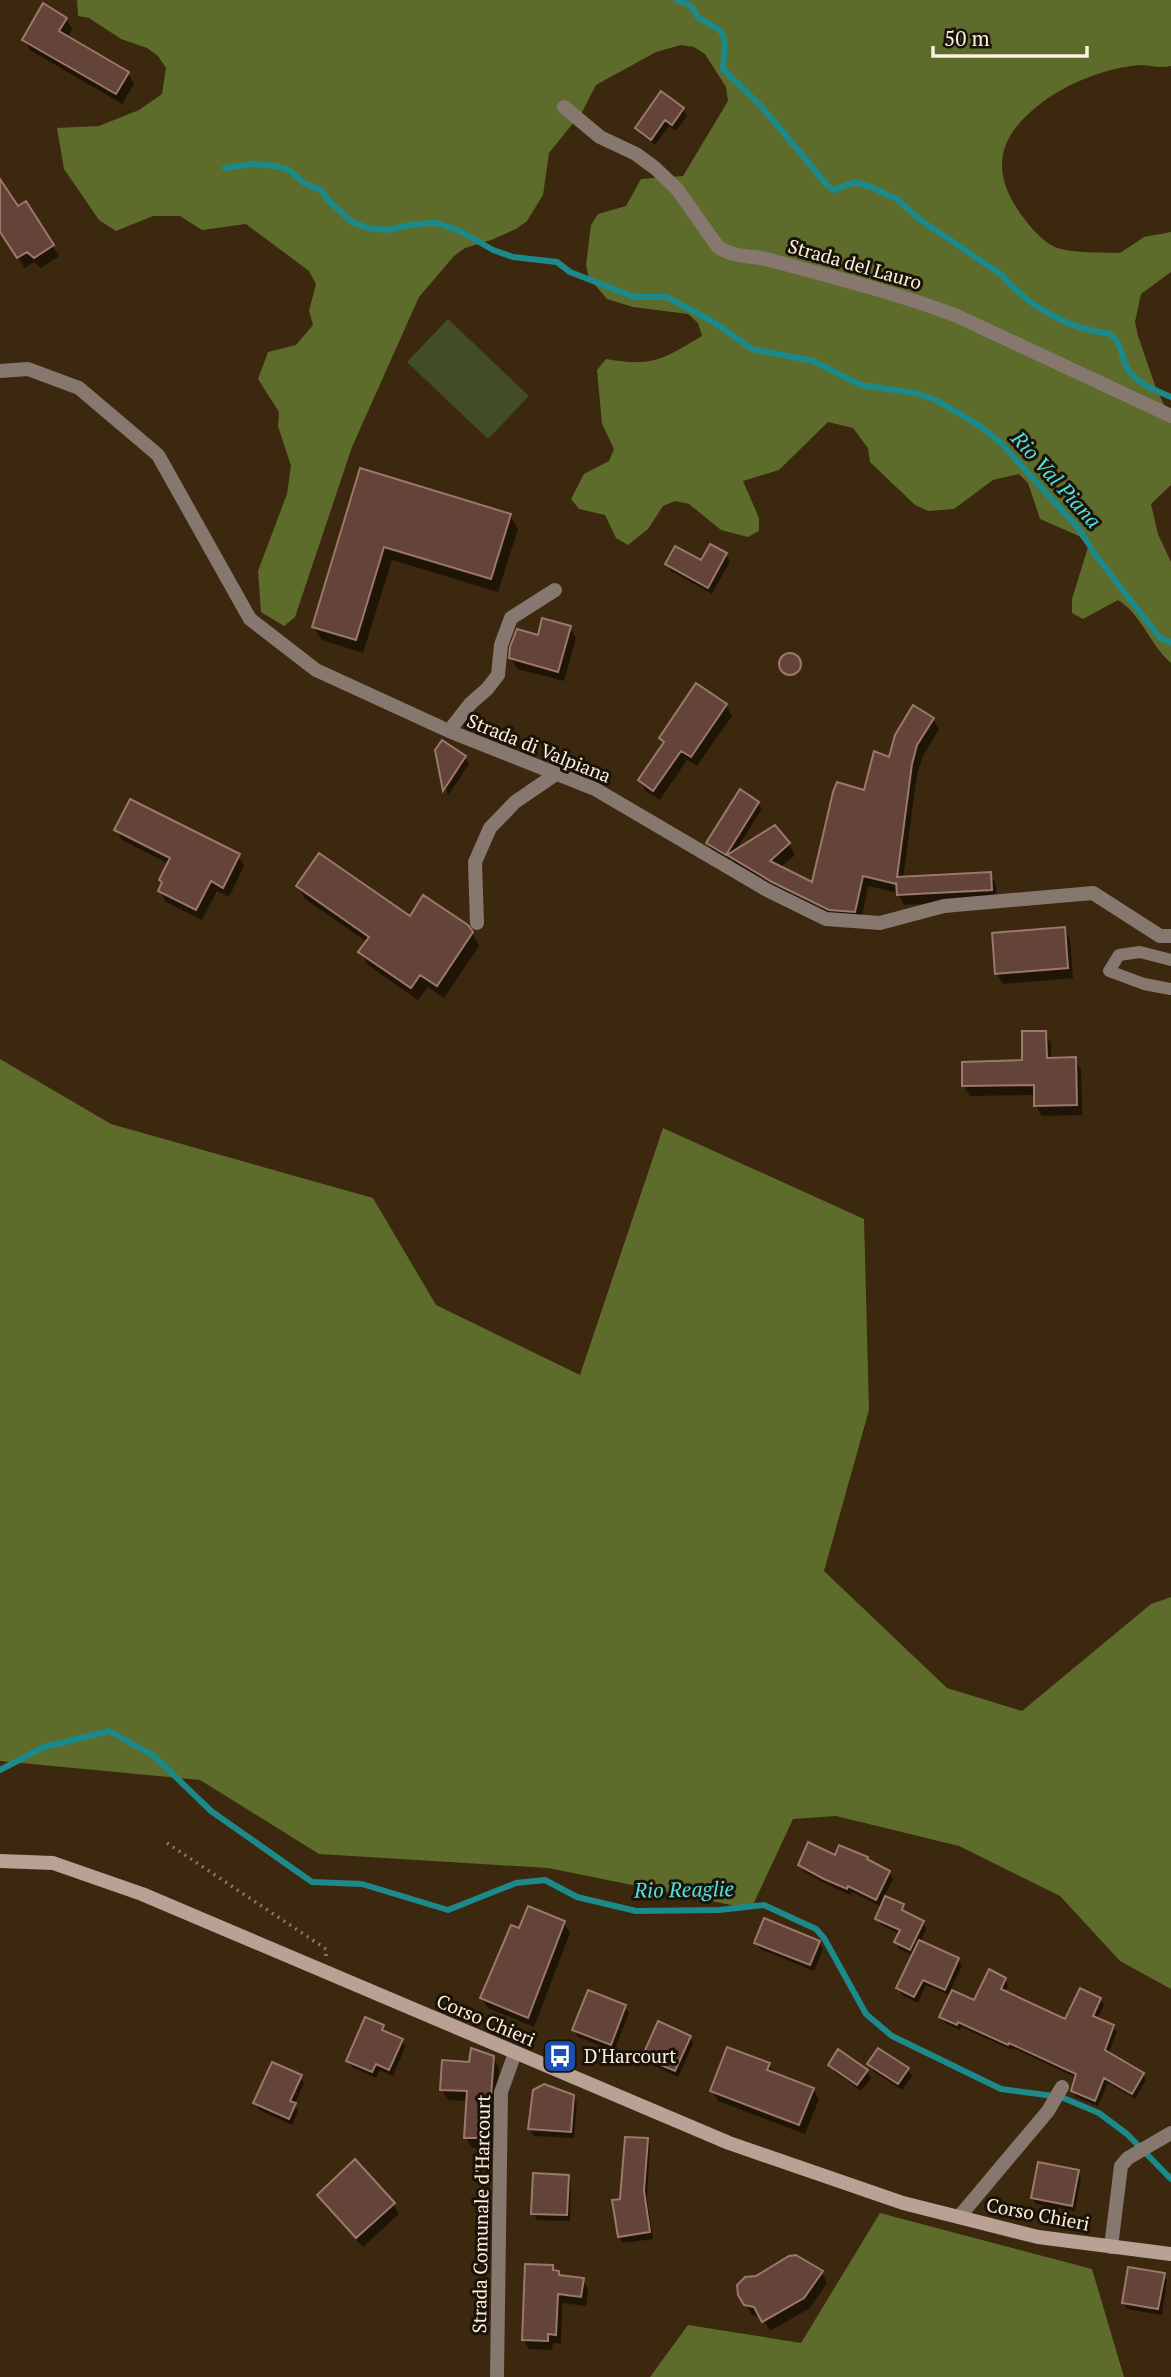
<svg xmlns="http://www.w3.org/2000/svg" width="1171" height="2377" font-family="'PT Serif',serif">
<style>
.green{fill:#424c26}
.forest{fill:#5d6c2b}
.shadow{fill:#0007}
.lines{fill:none;stroke-linecap:round;stroke-linejoin:round}
.stream{stroke:#1c8a8a;stroke-width:6}
.building{fill:#644338;stroke:#9b776c;stroke-width:2}
.path{stroke:#8a7a64;stroke-width:3.5;stroke-dasharray:2 5;stroke-linecap:butt}
.service{stroke:#86776f;stroke-width:12}
.minor{stroke:#86776f;stroke-width:14}
.secondary{stroke:#b9a295;stroke-width:14}
.labels{text-anchor:middle;stroke-width:6;stroke-linejoin:round;paint-order:stroke}
.street-label{font-size:19px;fill:#fcf0e0;stroke:#1b1308}
.poi-label{font-size:19px;fill:#fcf0e0;stroke:#1b1308;text-anchor:start}
.water-label{font-size:21px;font-style:italic;fill:#4de0e0;stroke:#1b1308}
</style>
<rect width="100%" height="100%" fill="#3b280e"/>
<path class="green" d="M448 319 529 396 488 439 407 362Z"/>
<path class="forest" d="M77 0H1171V66C1160 69 1150 65 1139 65 1107 68 1070 82 1044 101 1002 132 988 165 1018 210 1026 222 1039 238 1051 245 1066 254 1102 252 1120 253L1144 237 1171 232V272L1141 294 1135 322 1138 336 1156 388 1171 419V485L1151 504 1158 534 1171 562V663C1150 645 1142 615 1118 600L1083 619 1072 613V599L1088 547 1079 536 1040 519 1028 483 1019 474 993 480 954 509 928 511 915 505 870 462 868 448 853 428 828 422 779 470 743 481 759 518V531L748 537 721 530 689 504 675 501 663 506 648 529 628 545 616 538 605 515 579 509 571 499 584 474 609 461 614 449 602 424 597 370 606 359C654 367 661 360 702 336L698 323 688 314 633 307 607 299 589 278 586 265 591 225 598 214 626 206 641 179 683 176 728 101 726 87 705 54 694 47 681 45 656 52 596 85 582 112 549 153 543 195 527 221 516 229 491 240 465 248 454 256 419 297 352 447 295 617 284 626 261 612 258 571 287 494 291 466 278 426 279 412 258 379 268 352 296 345 313 325 309 311 316 284 309 271 246 224 202 230 180 216H153L116 231 99 220 64 169 57 128 99 126 139 110 162 94 166 68 158 56 147 48 121 39 89 18 78 16Z
M0 1059 111 1124 373 1198 436 1305 580 1375 663 1128 864 1219 869 1410 824 1571 947 1688 1022 1711 1151 1604 1171 1597V1989L1120 1961 1060 1896 959 1846 836 1816 793 1819 751 1909 548 1868 319 1854 200 1780 0 1761Z
M880 2213 1092 2269 1124 2377H650L688 2325 801 2343Z"/>
<path class="shadow" d="M66 19 72 29 67 38 128 73 134 84 122 104 30 50 24 40Z
M662 94 683 109 687 116 676 131 669 126 655 145 641 135 637 128Z
M0 182 17 208 25 203 59 256 41 268 34 262 25 268 0 230Z
M361 470 510 515 518 529 498 592 392 560 363 653 322 640 313 626Z
M711 546 726 555 730 561 712 594 671 571 667 564 701 563Z
M570 628 576 638 564 681 517 669 511 658 539 637Z
M781 666a10 10 0 1 1 20 0a10 10 0 1 1-20 0Z
M697 686 726 706 732 716 697 766 687 760 660 800 646 791 640 780 664 745 661 738Z
M933 719 939 729 923 756 917 775 903 879 990 874 996 885 997 900 904 905 898 893 868 886 861 922 836 920 735 866 731 858 730 860 712 850 708 843 758 803 762 809 734 853 789 844 795 855 780 868 813 884 865 792 890 760Z
M437 751 465 758 469 764 448 796Z
M116 830 238 856 244 866 229 897 217 891 202 920 166 902 160 891 163 884 161 880 169 864 122 840Z
M298 886 472 933 479 946 444 998 428 987 418 1000 368 965 361 952 367 942 305 899Z
M1064 929 1070 939 1073 978 1003 984 997 974Z
M1045 1033 1051 1043V1059H1075L1081 1069 1082 1115 1042 1116 1036 1106V1095L970 1096 964 1086 1024 1062Z
M836 1858 869 1862 889 1873 893 1879 884 1897 903 1906 906 1914 922 1922 926 1929 920 1942 958 1960 962 1966 950 1991 975 2003 1005 1979 1008 1985 1005 1992 1066 2021 1100 1999 1104 2005 1097 2020 1113 2026 1117 2032 1108 2054 1142 2074 1146 2080 1135 2099 1108 2083 1098 2106 1076 2097 1073 2090 1077 2078 1013 2048 1012 2050 961 2027 960 2030 945 2023 941 2017 951 1996 926 1985 918 2003 902 1995 898 1988 914 1956 899 1949 896 1942 900 1934 881 1925 877 1919 882 1907 852 1892 850 1895 830 1886 803 1871 800 1864Z
M564 1923 570 1933 534 2027 488 2008 482 1998 520 1930Z
M819 1942 823 1949 814 1971 760 1949 756 1943Z
M625 2007 629 2013 614 2051 578 2037 574 2030Z
M383 2027 387 2034 402 2040 405 2047 393 2076 380 2070 376 2078 352 2067 348 2061Z
M690 2037 693 2044 678 2077 648 2063 644 2057Z
M493 2057 499 2068 493 2148H472L466 2138 468 2101 448 2100 442 2090 471 2064Z
M869 2064 908 2069 912 2076 902 2090 873 2071Z
M769 2065 774 2074 813 2089 819 2099 805 2134 718 2101 712 2090Z
M830 2065 867 2071 871 2078 861 2091 834 2071Z
M300 2077 304 2083 295 2104 298 2111 292 2125 259 2110 255 2103Z
M573 2096 577 2103 574 2138 534 2136 530 2129Z
M647 2140 650 2146 647 2199 653 2239 623 2243 619 2237 622 2200Z
M1078 2171 1081 2178 1075 2211 1036 2204 1032 2198Z
M568 2177 571 2183 570 2221 537 2220 533 2213Z
M319 2195 393 2204 399 2214 363 2247 325 2205Z
M552 2267 561 2277 583 2280 588 2290 586 2306 562 2303 561 2344 553 2343 552 2350 529 2349 523 2339Z
M822 2273 827 2283 810 2308 770 2331 762 2317 752 2315 739 2295Z
M1163 2275 1167 2281 1162 2315 1127 2309 1123 2302Z"/>
<g class="lines">
<path class="stream" d="M677 0 690 5 698 17 721 31 725 42 723 69 762 107 827 185 834 190 854 182 871 187 897 199 919 219 1002 275C1027 306 1069 329 1110 334 1121 343 1121 352 1125 364 1132 382 1155 390 1171 397
M225 168 253 164 276 166 289 170 304 183 322 191 328 200 352 222 368 228 387 230 416 224 437 223 460 231 493 250 513 257 557 262 570 272 634 297H667L715 323 752 349 813 361 861 385 915 393 936 400 980 426 1001 443 1079 529 1097 557 1160 638 1171 642
M0 1770 44 1747 109 1731 154 1756 211 1811 312 1882 362 1884 448 1910 516 1883 545 1880 577 1897 636 1911 719 1910 764 1905 816 1929 824 1938 866 2014 892 2036 1001 2089 1061 2097 1099 2113 1127 2134 1171 2179"/>
</g>
<path class="building" d="M43 3 67 18 59 31 129 72 116 94 22 40Z
M661 91 684 108 672 125 665 120 651 140 635 128Z
M0 179 18 206 26 201 54 245 34 258 27 252 17 258 0 232Z
M360 468 511 514 491 579 384 547 356 640 312 627Z
M710 544 727 553 708 588 665 564 675 546 701 560Z
M542 618 571 626 558 672 509 658 510 647 517 629 538 635Z
M779 664a11 11 0 1 1 22 0a11 11 0 1 1-22 0Z
M696 683 727 704 691 757 681 751 653 791 638 780 664 742 659 738Z
M913 705 934 718 917 745 912 764 897 877 991 872 992 890 897 895 896 882V884L863 876 855 912 829 910 772 882 727 855 775 825 790 843 770 861 812 882 833 792 837 782 864 790 874 751 889 757 895 735Z
M442 740 466 756 443 791 435 750Z
M740 789 759 802 726 855 706 843Z
M130 799 240 854 223 888 211 881 196 910 158 891 162 882 159 880 170 858 114 830Z
M319 853 410 916 423 895 468 925 473 932 437 986 420 975 411 988 358 952 369 937 296 886Z
M1065 927 1068 968 995 974 992 933Z
M1022 1031H1046L1047 1058 1076 1057 1077 1105 1034 1106V1085L962 1086V1062L1022 1060Z
M808 1842 835 1855 839 1845 868 1857 867 1859 890 1871 876 1900 848 1886 847 1889 824 1879 798 1865Z
M885 1896 904 1904 902 1910 924 1921 910 1950 894 1942 900 1930 875 1919Z
M528 1906 565 1921 528 2018 480 1998 511 1925 519 1928Z
M764 1918 820 1941 810 1965 754 1943Z
M919 1940 959 1958 945 1990 923 1980 914 1997 896 1988Z
M989 1969 1006 1978 1001 1989 1065 2019 1080 1988 1101 1998 1093 2016 1114 2025 1105 2050 1144 2073 1132 2094 1104 2078 1095 2101 1071 2091 1076 2074 1009 2043 1008 2045 958 2022 957 2025 939 2017 952 1990 974 2000Z
M588 1990 626 2005 611 2045 572 2030Z
M365 2017 384 2025 382 2030 403 2039 389 2070 376 2064 372 2072 346 2061Z
M658 2021 691 2036 675 2071 642 2057Z
M727 2047 770 2063 767 2070 814 2088 799 2125 710 2091Z
M471 2048 494 2056 488 2138H464L467 2091 440 2090 442 2060 469 2062Z
M878 2048 909 2068 898 2084 867 2064Z
M838 2049 868 2070 857 2085 828 2065Z
M272 2062 302 2075 290 2101 296 2103 289 2119 253 2103Z
M544 2084 574 2095 571 2132 528 2129 533 2090Z
M625 2137 648 2138 644 2191 650 2232 618 2237 612 2200 620 2199Z
M355 2159 395 2203 356 2238 317 2195Z
M1038 2162 1079 2170 1072 2206 1031 2198Z
M533 2173 569 2175 567 2215 531 2214Z
M796 2255 823 2271 804 2298 762 2322 754 2307 744 2305 738 2295 737 2285 745 2277 756 2276 789 2256Z
M525 2264 553 2265V2270L559 2271V2275L584 2278 581 2297 558 2294 556 2335 548 2334V2341L522 2340Z
M1128 2267 1165 2273 1158 2309 1122 2303Z"/>
<g class="lines">
<path class="path" d="M167 1843 326 1949V1956"/>
<path class="service" d="M1171 960 1140 952 1119 955 1109 971 1144 984 1171 989"/>
<path class="minor" d="M564 107 600 137 636 154 655 168 677 189 718 247C734 258 752 255 770 260 832 277 897 293 957 316L1171 416
M0 371 28 369 79 388 158 455 250 619 316 670 449 731 595 789 767 890 826 919 880 923 944 906 1093 893 1160 936H1171
M449 731 470 704 487 689 498 675 501 645 511 618 555 590
M477 923 475 862 490 828 515 802 556 774
M959 2217 1048 2111 1062 2087
M1111 2247 1121 2166 1128 2158 1171 2133
M497 2377 501 2092 515 2053"/>
<path class="secondary" d="M0 1861 53 1863 142 1894 729 2143 903 2203 1038 2237 1171 2254"/>
</g>
<defs>
<g id="bus-square" transform="scale(1.75)"><rect x="-9" y="-9" width="18" height="18" rx="4" fill="#1a4fb4" stroke="#1b1308"/><path d="M-5-6H5V4H4V6H2V4H-2V6H-4V4H-5ZM-3.5-4V0h7V-4ZM-3.5 1.2v1.5H-2V1.2ZM2 1.2v1.5H3.5V1.2Z" fill="#fff"/></g>
</defs>
<g fill-rule="evenodd">
<use href="#bus-square" x="560" y="2056"/>
</g>
<g class="labels">
<g class="street-label">
<text transform="translate(855 264) rotate(16)" y="7">Strada del Lauro</text>
<text transform="translate(539 748) rotate(22)" y="7">Strada di Valpiana</text>
<text transform="translate(486 2020) rotate(23)" y="7">Corso Chieri</text>
<text transform="translate(481 2214) rotate(-89)" y="7">Strada Comunale d'Harcourt</text>
<text transform="translate(1038 2214) rotate(11)" y="7">Corso Chieri</text>
</g>
<g class="poi-label">
<text x="584" y="2063">D'Harcourt</text>
</g>
<g class="water-label">
<text transform="translate(1056 480) rotate(48)" y="7">Rio Val Piana</text>
<text transform="translate(684 1890) rotate(-1)" y="7">Rio Reaglie</text>
</g>
</g>
<path d="M933 46v10h154v-10" fill="none" stroke="#fcf0e0" stroke-width="3.5"/>
<text x="944" y="46" font-size="21" fill="#fcf0e0" stroke="#1b1308" stroke-width="5" paint-order="stroke">50 m</text>
</svg>
